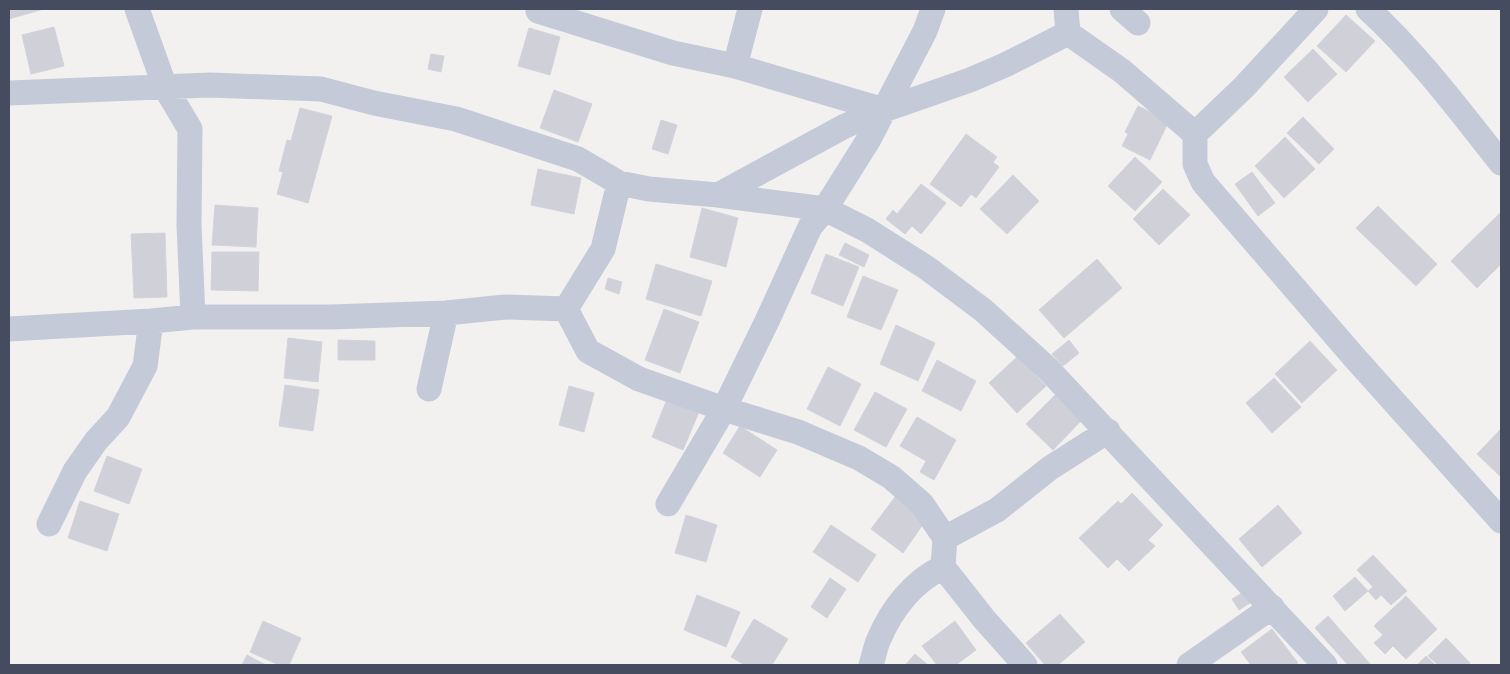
<svg xmlns="http://www.w3.org/2000/svg" width="1510" height="674" font-family="'Alegreya Sans',sans-serif">
<style>
.building{fill:#cfd0d8;stroke:#d3d3dc}
.lines{fill:none;stroke-linecap:round;stroke-linejoin:round}
.minor{stroke:#c5cad9;stroke-width:25}
</style>
<rect width="100%" height="100%" fill="#f3f1f0"/>
<path class="building" d="M9 9H44L9 19Z
M1346 15 1375 41 1346 72 1317 46Z
M54 27 64 66 31 74 22 35Z
M529 28 560 37 550 75 518 66Z
M1313 49 1337 74 1308 102 1284 77Z
M431 54 444 56 441 72 428 69Z
M554 90 592 104 578 142 540 128Z
M1138 106 1169 121 1150 160 1122 146 1128 134 1125 132Z
M300 108 332 116 308 203 277 194 283 172 279 171 287 140 291 141Z
M1303 117 1334 149 1319 164 1287 133Z
M661 120 677 125 668 154 652 149Z
M966 134 997 157 993 162 999 167 976 198 971 194 961 207 930 184Z
M1285 137 1315 169 1284 198 1255 166Z
M1135 157 1162 182 1135 211 1108 186Z
M538 169 581 178 574 214 531 205Z
M1252 172 1275 203 1258 216 1235 184Z
M1013 175 1039 201 1007 234 980 209Z
M921 184 946 203 921 234 912 226 905 234 886 219 893 210 897 214Z
M1163 189 1190 215 1159 245 1133 219Z
M215 205 258 208 256 247 212 245Z
M1378 206 1437 264 1416 286 1356 228Z
M702 208 738 218 726 267 690 257Z
M1500 213 1501 264 1477 288 1451 261Z
M165 233 167 297 134 298 131 234Z
M845 243 869 255 864 267 839 255Z
M212 252H259L258 291 211 290Z
M826 254 859 267 843 306 811 293Z
M1097 259 1122 288 1064 338 1039 310Z
M656 264 712 281 701 316 646 299Z
M863 276 898 290 881 330 847 317Z
M608 278 622 282 619 294 605 289Z
M664 309 699 322 680 373 645 360Z
M896 325 935 343 918 381 880 364Z
M288 338 322 342 318 382 284 378Z
M338 340 375 341V360H338Z
M1069 340 1079 353 1063 366 1052 354Z
M1310 341 1337 370 1302 403 1275 374Z
M1018 356 1046 386 1017 413 989 383Z
M937 360 976 381 961 411 922 391Z
M828 367 861 384 840 426 807 409Z
M1274 378 1301 407 1272 433 1246 403Z
M285 385 319 390 313 431 279 426Z
M569 386 594 393 584 432 559 425Z
M875 392 907 409 886 447 854 430Z
M1055 395 1081 421 1053 450 1026 424Z
M667 399 699 412 683 450 652 437Z
M917 417 956 440 934 480 920 472 926 461 900 446Z
M740 426 777 450 760 477 723 453Z
M1501 429V477L1477 454Z
M107 456 142 469 129 504 94 491Z
M1132 493 1163 525 1148 540 1155 546 1129 571 1117 559 1108 568 1079 538 1118 501 1121 504Z
M895 497 926 520 903 553 871 529Z
M80 501 119 514 107 551 68 538Z
M1278 505 1302 533 1262 567 1239 539Z
M686 515 717 525 706 562 675 553Z
M831 525 876 555 858 582 813 552Z
M1373 555 1407 591 1391 605 1381 595 1376 600 1368 591 1373 587 1357 570Z
M1355 577 1368 591 1345 611 1333 596Z
M830 578 846 589 827 618 811 607Z
M1247 590 1253 601 1239 610 1232 599Z
M697 595 740 612 726 647 684 630Z
M1406 596 1437 629 1406 659 1393 646 1385 654 1374 643 1383 635 1374 626Z
M1060 614 1085 642 1058 665H1045L1026 643Z
M1328 616 1371 665H1348L1315 628Z
M754 619 788 639 772 665H745L731 657Z
M263 621 301 638 289 665H279L250 652Z
M955 621 976 650 956 665H937L922 646Z
M1272 629 1298 663 1295 665H1251L1241 652Z
M1446 638 1470 663 1467 665H1438L1428 656Z
M915 654 928 665H905Z
M247 655 266 665H242Z
M1426 656 1435 665H1417Z"/>
<g class="lines">
<path class="minor" d="M137 9 165 87 190 129 189 224 193 317
M1066 9 1068 33
M1122 9 1138 23
M1316 9 1244 87 1195 134V164L1203 182 1354 357 1501 521
M1368 9C1418 55 1459 110 1501 163
M538 11 673 53 735 66 884 110
M1068 33 1122 71 1195 134
M735 66 750 9
M9 93 210 85 321 89 374 103 456 119 578 159 619 183 603 249 566 309
M619 183 649 189 718 195 825 209 867 230 927 268 983 310 1048 369 1325 665
M718 195 845 126 884 110 970 80 1005 65 1068 33
M566 309 588 351 639 379 724 409 798 432 859 458 891 477 922 504 945 538 943 567 984 619 1025 665
M9 329 151 321 193 317H331L446 313 505 307 566 309
M429 389 446 313
M668 504 724 409 767 321 810 227 825 209 869 139 925 31 933 9
M49 524 75 471 96 441 118 417 145 366 151 321
M945 538 997 510 1050 468 1108 431
M871 665C874 657 875 647 879 639 892 608 914 581 943 567
M1189 665 1272 607"/>
</g>
<rect width="1510" height="674" fill="none" stroke="#464c60" stroke-width="20"/>
</svg>
